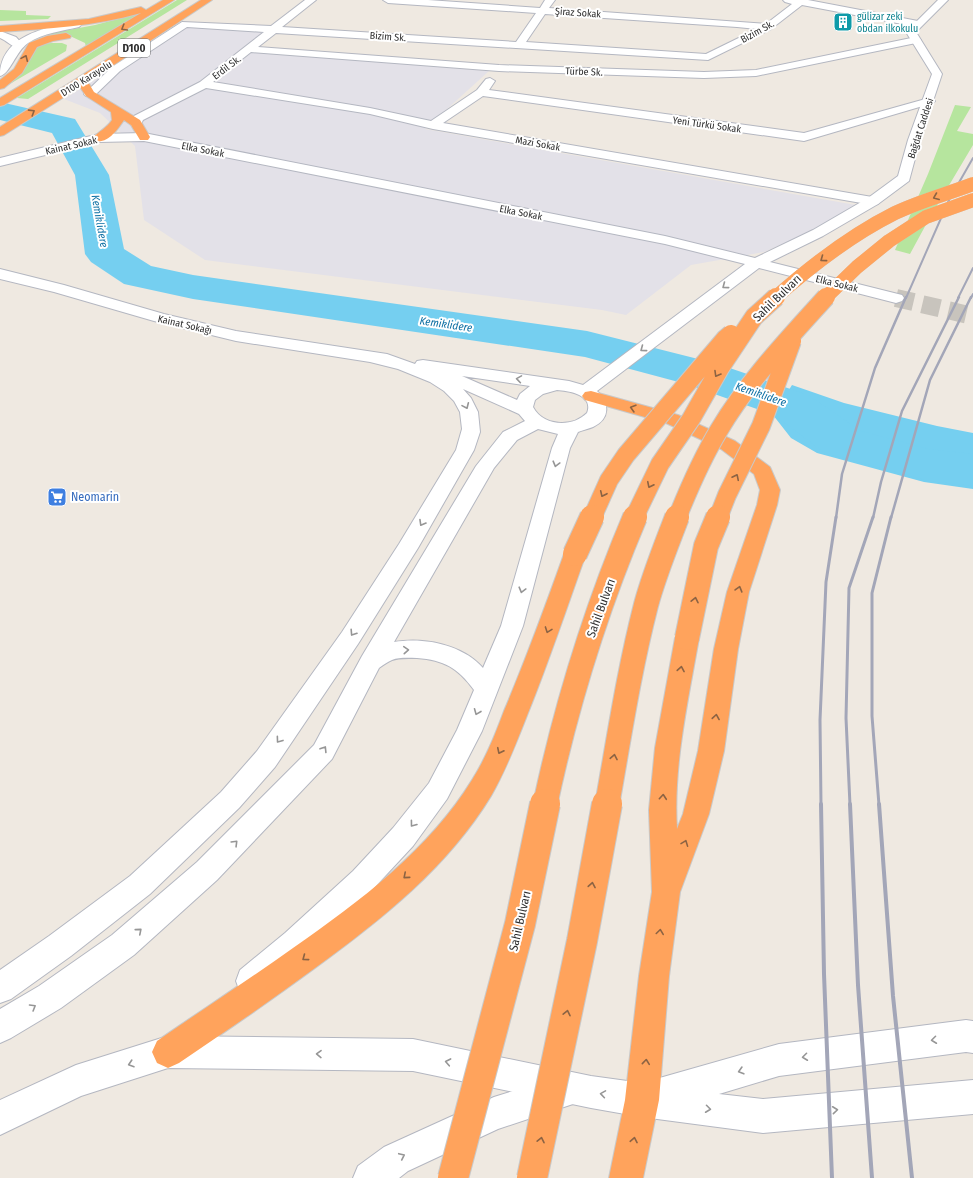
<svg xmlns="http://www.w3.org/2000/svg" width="973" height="1178" font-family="'Fira Sans Condensed',sans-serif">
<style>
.industrial{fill:#e3e1e8}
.green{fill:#b6e59e}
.water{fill:#75cff0}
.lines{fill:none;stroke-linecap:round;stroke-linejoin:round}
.river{fill:#75cff0;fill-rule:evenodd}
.secondary-tunnel{stroke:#c8c4bd;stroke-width:18;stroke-dasharray:18 9;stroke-linecap:butt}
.street-casing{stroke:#b4b7c1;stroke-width:2}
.secondary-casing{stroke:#b4b7c1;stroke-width:2}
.highway-casing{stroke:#c9c9c9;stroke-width:2}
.street{fill:#fff;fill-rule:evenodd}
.secondary{fill:#fff;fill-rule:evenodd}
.highway{fill:#ffa35c;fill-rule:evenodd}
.rail-far3{stroke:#a3a6b8;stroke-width:2}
.rail-far2{stroke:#a3a6b8;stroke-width:2.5}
.rail-far1{stroke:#a3a6b8;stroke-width:3}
.rail{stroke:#a3a6b8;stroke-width:4}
.highway-bridge-far3-casing{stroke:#c9c9c9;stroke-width:14;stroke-linecap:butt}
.highway-bridge-far2-casing{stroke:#c9c9c9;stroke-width:20;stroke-linecap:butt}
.highway-bridge-far1-casing{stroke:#c9c9c9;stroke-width:26;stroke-linecap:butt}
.highway-bridge-casing{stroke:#c9c9c9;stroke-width:32;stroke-linecap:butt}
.highway-bridge-far3{stroke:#ffa35c;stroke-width:14}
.highway-bridge-far2{stroke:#ffa35c;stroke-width:18}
.highway-bridge-far1{stroke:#ffa35c;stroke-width:24}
.highway-bridge{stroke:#ffa35c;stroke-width:30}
.oneway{stroke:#8c6343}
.oneway2{stroke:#969696}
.labels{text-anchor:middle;stroke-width:4;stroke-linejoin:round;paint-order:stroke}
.far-street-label{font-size:10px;fill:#2e2e2e;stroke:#fff}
.far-culture-label{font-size:10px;fill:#0d838f;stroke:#fff;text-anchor:start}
.shield{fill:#fff;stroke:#6d6d6d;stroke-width:1}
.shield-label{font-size:11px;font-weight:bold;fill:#2e2e2e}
.far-water-label{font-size:11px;font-style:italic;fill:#0d6fa3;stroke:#fff}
.street-label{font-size:12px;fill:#2e2e2e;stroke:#fff}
.shop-label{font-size:12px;fill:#366cbe;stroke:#fff;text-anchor:start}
</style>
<rect width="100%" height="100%" fill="#efe9e1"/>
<path class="industrial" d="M185 24 274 29 248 51 489 71 425 129 856 205 811 232 764 252 691 265 626 315 602 310 205 260 144 220 135 146 100 113 64 99Z"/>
<path class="green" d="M177 0H187L28 99 17 98Z
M0 10 26 11V15L51 16 48 19 0 21Z
M141 13 86 47 85 43 70 36 42 35 95 25Z
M51 43H62L67 45 66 51 3 88 18 73 26 53 40 44Z
M955 105 971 107 957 131 973 134V145L929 219 910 254 895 250 928 174Z"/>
<path class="water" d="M792 385 844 403 937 426 973 433V489L924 482 817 453 791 438 773 415Z"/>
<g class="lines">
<path class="river" d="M0 102 75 119 109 175 124 249 151 266 193 275 587 331 718 364 808 395 861 431 929 449 973 454V486L929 481 825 453 774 415 686 384 585 357 193 299 124 284 91 262 85 254 75 175 52 133 0 120Z"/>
<path class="secondary-tunnel" d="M896 298 973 316"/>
<g class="street-casing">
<path id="street" d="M305 0H316L282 27 516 42 536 13 388 3 383 0H428L540 8 545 0H555L549 8 766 24 792 4 785 2 783 0H808L918 21 923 24 918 27 802 5 771 29 708 60 276 33 258 47 499 65 704 72 756 70 916 37 921 40 916 43 756 76 704 78 499 71 251 52 213 82 370 108 431 121 477 90 486 79 490 78 495 81 489 90 804 133 929 98 933 99 935 101 933 103 804 141 483 96 443 123 878 198 880 201 878 204 873 205 433 129 370 114 206 88 143 120 140 126H132L130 123 134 116 200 82 264 32 187 27 120 71 94 96H86L84 94 112 67 182 22 271 26ZM545 14 737 27 757 29 706 54 526 42Z
M0 31 16 37 24 46 19 49C14 48 7 41 0 38Z
M966 1020 973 1021V1053L966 1052 779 1076 719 1094 763 1099 973 1080V1114L763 1133 642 1117 630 1112 625 1100 630 1088 642 1083 779 1044Z
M561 1076 573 1080 577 1092 573 1104 498 1129 408 1171 399 1178H353L358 1166 384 1147 494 1097Z"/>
</g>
<g class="secondary-casing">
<path id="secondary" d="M938 0H948L916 32 942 74 920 140 909 181 878 204 823 236 770 262 902 295 904 298 902 301 896 303 759 268 597 391C610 403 610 419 593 427 588 429 583 430 578 432L570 448 523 626 482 731 447 799 413 846 373 889 305 953 262 992 251 996 240 992 236 981 240 970 285 933 353 871 393 828 429 783 457 730 474 690C458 668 444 660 417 658 409 658 399 657 392 660 387 662 383 665 379 668L332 759 217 880 134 955 61 1008 11 1038 0 1043V1009L39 986 112 935 197 862 314 745 362 656 476 466 503 432 525 421 519 414 463 389 471 398 478 412 480 432 474 450 418 548 358 644 275 767 239 808 150 894 71 956 11 999 0 1003V970L49 936 130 876 221 792 257 751 342 632 399 544 456 450 462 429 460 412 454 401 444 391 430 382 398 369 370 362 236 341 154 321 54 292 0 279V269L64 285 164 314 236 331 387 354 415 364 417 361 423 360 569 381 583 385 745 264 665 244 144 141 99 142 0 166V158L99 134 144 133 665 236 755 258 813 230 868 198 898 176 908 140 932 74 906 32ZM462 376 530 386 520 394 517 400ZM557 390C570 391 594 395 587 413 572 428 543 426 533 407L535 400 543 394ZM538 429 558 434 552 448 501 626 483 668C462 644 423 637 394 642L494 468 517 440Z
M76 22 81 25 79 27C62 31 44 33 28 43 16 51 10 74 0 76 0 36 45 27 76 22Z
M168 1036 413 1039 591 1076 642 1083 654 1088 659 1100 654 1112 642 1117 591 1108 413 1071 168 1068 81 1096 0 1135V1100L76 1065Z"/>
</g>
<g class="highway-casing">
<path id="highway" d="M163 0H174L4 105 0 106V98L141 13C95 26 48 29 0 32V26L89 19 141 7 146 10Z
M201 0H212L88 82 94 92 140 120 150 137 148 140H140L131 125 124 120C117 130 108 144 95 141L93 138C99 131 107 128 112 120L111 112 86 96 80 87 4 135 0 136V127Z
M66 33 71 36 70 38 53 41 37 47 22 73 4 88 0 89V80L14 69 29 43 47 36Z
M591 391 678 415 735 441 770 467 780 490 777 505 749 592 738 649 724 751 709 814 680 892 669 976 659 1100 643 1178H609L625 1100 639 976 652 892 649 810 655 748 675 638 679 632 687 629 695 632 699 638C688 701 673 766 677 829L683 814 698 751 714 649 727 592 757 505 760 490 754 474 721 449 666 423 585 400 582 396 585 392Z
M575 547 583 549 586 554C567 607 549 661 528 713 517 741 506 770 491 796 448 867 381 920 315 968 270 1001 225 1032 179 1063L168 1068 157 1063 152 1052 157 1041C202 1010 248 980 293 948 360 901 429 850 472 780 486 758 495 735 504 711 526 659 545 607 564 554L567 549Z"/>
</g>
<use href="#street" class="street"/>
<use href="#secondary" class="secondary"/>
<use href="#highway" class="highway"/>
<path class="rail-far3" d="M906 298 949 200 973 158
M958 298 973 268
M971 298 973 294"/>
<path class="rail-far2" d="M836 518 842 474 875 368 906 297
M873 518 881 482 902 411 959 297
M891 518 930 380 971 297"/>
<path class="rail-far1" d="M821 805 820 720 826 582 836 517
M850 805 846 718 849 588 873 517
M879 805 872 716V593L891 517"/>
<path class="rail" d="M821 804 824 974 832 1178
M850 804 858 985 872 1178
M879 804 893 996 912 1178"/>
<g class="highway-bridge-far3-casing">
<path id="highway-bridge-far3" d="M775 298C812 265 851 235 895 213 920 201 947 194 973 184
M825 298 857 267 889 241 926 217 973 200"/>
</g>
<g class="highway-bridge-far2-casing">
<path id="highway-bridge-far2" d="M592 518 609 480 626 455 725 339 731 334
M634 518 660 464 691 419 720 368 754 317 776 297
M677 518C689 488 702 458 719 430 748 381 788 339 826 297
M718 518 727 495 761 426 792 341"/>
</g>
<g class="highway-bridge-far1-casing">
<path id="highway-bridge-far1" d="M575 554 592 517
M687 638 706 546 718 517
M545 805C566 706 596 609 635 517
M607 805C619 738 629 671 646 605 654 575 666 546 677 517"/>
</g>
<g class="highway-bridge-casing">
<path id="highway-bridge" d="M453 1178 520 924 545 804
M532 1178 582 941 607 804"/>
</g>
<use href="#highway-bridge-far3" class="highway-bridge-far3"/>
<use href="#highway-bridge-far2" class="highway-bridge-far2"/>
<use href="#highway-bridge-far1" class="highway-bridge-far1"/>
<use href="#highway-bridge" class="highway-bridge"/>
</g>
<defs><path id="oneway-chevron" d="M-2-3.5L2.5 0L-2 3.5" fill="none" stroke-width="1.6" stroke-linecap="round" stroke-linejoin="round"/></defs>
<g class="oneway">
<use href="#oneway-chevron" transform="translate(124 28) rotate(149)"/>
<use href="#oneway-chevron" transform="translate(25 58) rotate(-66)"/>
<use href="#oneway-chevron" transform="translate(32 112) rotate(-32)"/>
<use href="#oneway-chevron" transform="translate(936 197) rotate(158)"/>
<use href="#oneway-chevron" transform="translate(823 259) rotate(144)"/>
<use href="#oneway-chevron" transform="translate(717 374) rotate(120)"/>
<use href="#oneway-chevron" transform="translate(633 408) rotate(-164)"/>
<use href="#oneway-chevron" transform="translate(736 477) rotate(-64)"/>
<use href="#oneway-chevron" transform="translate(650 485) rotate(116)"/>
<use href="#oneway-chevron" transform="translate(603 494) rotate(115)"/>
<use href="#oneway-chevron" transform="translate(739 589) rotate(-74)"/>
<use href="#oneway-chevron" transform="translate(695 600) rotate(-78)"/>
<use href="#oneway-chevron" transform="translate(548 630) rotate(110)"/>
<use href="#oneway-chevron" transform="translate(681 669) rotate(-80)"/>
<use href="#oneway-chevron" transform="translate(716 717) rotate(-81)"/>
<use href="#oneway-chevron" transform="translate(500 751) rotate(116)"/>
<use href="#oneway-chevron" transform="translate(614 757) rotate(-79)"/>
<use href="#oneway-chevron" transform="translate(663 797) rotate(-85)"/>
<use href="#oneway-chevron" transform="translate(685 843) rotate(-69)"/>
<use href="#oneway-chevron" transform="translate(406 876) rotate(139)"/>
<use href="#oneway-chevron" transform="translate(592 885) rotate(-80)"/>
<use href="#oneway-chevron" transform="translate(660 932) rotate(-82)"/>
<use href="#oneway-chevron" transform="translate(305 958) rotate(143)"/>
<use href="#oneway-chevron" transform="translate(567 1013) rotate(-78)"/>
<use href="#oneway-chevron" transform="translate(646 1062) rotate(-84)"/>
<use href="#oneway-chevron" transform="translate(541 1140) rotate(-78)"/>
<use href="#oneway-chevron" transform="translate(634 1140) rotate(-79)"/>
</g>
<g class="oneway2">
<use href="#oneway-chevron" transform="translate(725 286) rotate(143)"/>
<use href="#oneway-chevron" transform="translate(643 349) rotate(143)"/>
<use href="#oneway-chevron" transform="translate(519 379) rotate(-171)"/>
<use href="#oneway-chevron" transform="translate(466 406) rotate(66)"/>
<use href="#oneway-chevron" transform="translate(556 464) rotate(105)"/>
<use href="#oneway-chevron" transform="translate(422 523) rotate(120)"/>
<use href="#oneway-chevron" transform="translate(522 590) rotate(105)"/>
<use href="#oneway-chevron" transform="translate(353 633) rotate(123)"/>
<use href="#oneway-chevron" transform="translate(406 650) rotate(-4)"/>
<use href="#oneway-chevron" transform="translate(477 712) rotate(112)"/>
<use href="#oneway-chevron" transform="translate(279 740) rotate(126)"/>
<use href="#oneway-chevron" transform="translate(324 749) rotate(-58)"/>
<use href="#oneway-chevron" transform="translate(413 824) rotate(127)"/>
<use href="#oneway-chevron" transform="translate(235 843) rotate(-45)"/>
<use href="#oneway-chevron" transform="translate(139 931) rotate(-41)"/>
<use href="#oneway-chevron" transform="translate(33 1007) rotate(-31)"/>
<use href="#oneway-chevron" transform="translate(934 1040) rotate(173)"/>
<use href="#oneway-chevron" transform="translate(319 1054) rotate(-179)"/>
<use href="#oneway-chevron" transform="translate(805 1057) rotate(173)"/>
<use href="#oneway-chevron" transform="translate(448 1062) rotate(-169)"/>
<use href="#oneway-chevron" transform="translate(131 1064) rotate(162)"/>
<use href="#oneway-chevron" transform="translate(741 1071) rotate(164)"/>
<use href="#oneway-chevron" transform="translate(603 1094) rotate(-171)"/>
<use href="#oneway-chevron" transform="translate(708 1109) rotate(7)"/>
<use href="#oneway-chevron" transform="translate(835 1110) rotate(-6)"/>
<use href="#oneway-chevron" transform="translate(402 1156) rotate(-25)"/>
</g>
<defs>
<g id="building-square" transform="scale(1)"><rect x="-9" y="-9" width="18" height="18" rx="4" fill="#0f9aa8" stroke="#fff"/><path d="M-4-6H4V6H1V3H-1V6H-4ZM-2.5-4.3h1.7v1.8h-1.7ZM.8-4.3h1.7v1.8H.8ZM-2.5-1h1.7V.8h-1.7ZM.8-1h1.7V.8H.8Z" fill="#fff"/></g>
<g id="supermarket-square" transform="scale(1)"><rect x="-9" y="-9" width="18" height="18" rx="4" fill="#3f7fe0" stroke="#fff"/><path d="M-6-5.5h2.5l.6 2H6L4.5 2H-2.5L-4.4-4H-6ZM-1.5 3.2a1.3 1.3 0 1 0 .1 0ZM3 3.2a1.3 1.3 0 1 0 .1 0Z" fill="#fff"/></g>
</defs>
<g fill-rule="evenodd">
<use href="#building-square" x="843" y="22"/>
<use href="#supermarket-square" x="57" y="497"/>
</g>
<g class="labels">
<g class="far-street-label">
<text transform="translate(578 12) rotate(4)" y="4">Şiraz Sokak</text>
<text transform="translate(757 31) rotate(-29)" y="4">Bizim Sk.</text>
<text transform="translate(388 36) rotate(4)" y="4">Bizim Sk.</text>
<text transform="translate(226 67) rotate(-37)" y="4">Erdil Sk.</text>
<text transform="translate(584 71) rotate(2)" y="4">Türbe Sk.</text>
<text transform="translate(86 78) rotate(-32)" y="4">D100 Karayolu</text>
<text transform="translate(707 124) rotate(8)" y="4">Yeni Türkü Sokak</text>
<text transform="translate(920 128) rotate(-72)" y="4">Bağdat Caddesi</text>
<text transform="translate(538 143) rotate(10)" y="4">Mazi Sokak</text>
<text transform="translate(71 145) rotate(-13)" y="4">Kainat Sokak</text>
<text transform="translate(203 149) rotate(11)" y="4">Elka Sokak</text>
<text transform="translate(521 212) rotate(11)" y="4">Elka Sokak</text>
<text transform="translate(837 283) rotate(14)" y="4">Elka Sokak</text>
<text transform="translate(185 324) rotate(13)" y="4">Kainat Sokağı</text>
</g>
<g class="far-culture-label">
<text x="857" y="20">gülizar zeki<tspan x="857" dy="12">obdan ilkokulu</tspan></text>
</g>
<rect class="shield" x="118" y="39" width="32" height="18" rx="3"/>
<g class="shield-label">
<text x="134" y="52">D100</text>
</g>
<g class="far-water-label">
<text transform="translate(100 221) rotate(80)" y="4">Kemiklidere</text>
<text transform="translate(446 324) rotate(8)" y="4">Kemiklidere</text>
<text transform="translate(761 394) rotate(19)" y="4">Kemiklidere</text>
</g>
<g class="street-label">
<text transform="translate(777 298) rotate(-44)" y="4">Sahil Bulvarı</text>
<text transform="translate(601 608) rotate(-70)" y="4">Sahil Bulvarı</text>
<text transform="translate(520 921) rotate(-77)" y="4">Sahil Bulvarı</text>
</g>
<g class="shop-label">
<text x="71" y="501">Neomarin</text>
</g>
</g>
</svg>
